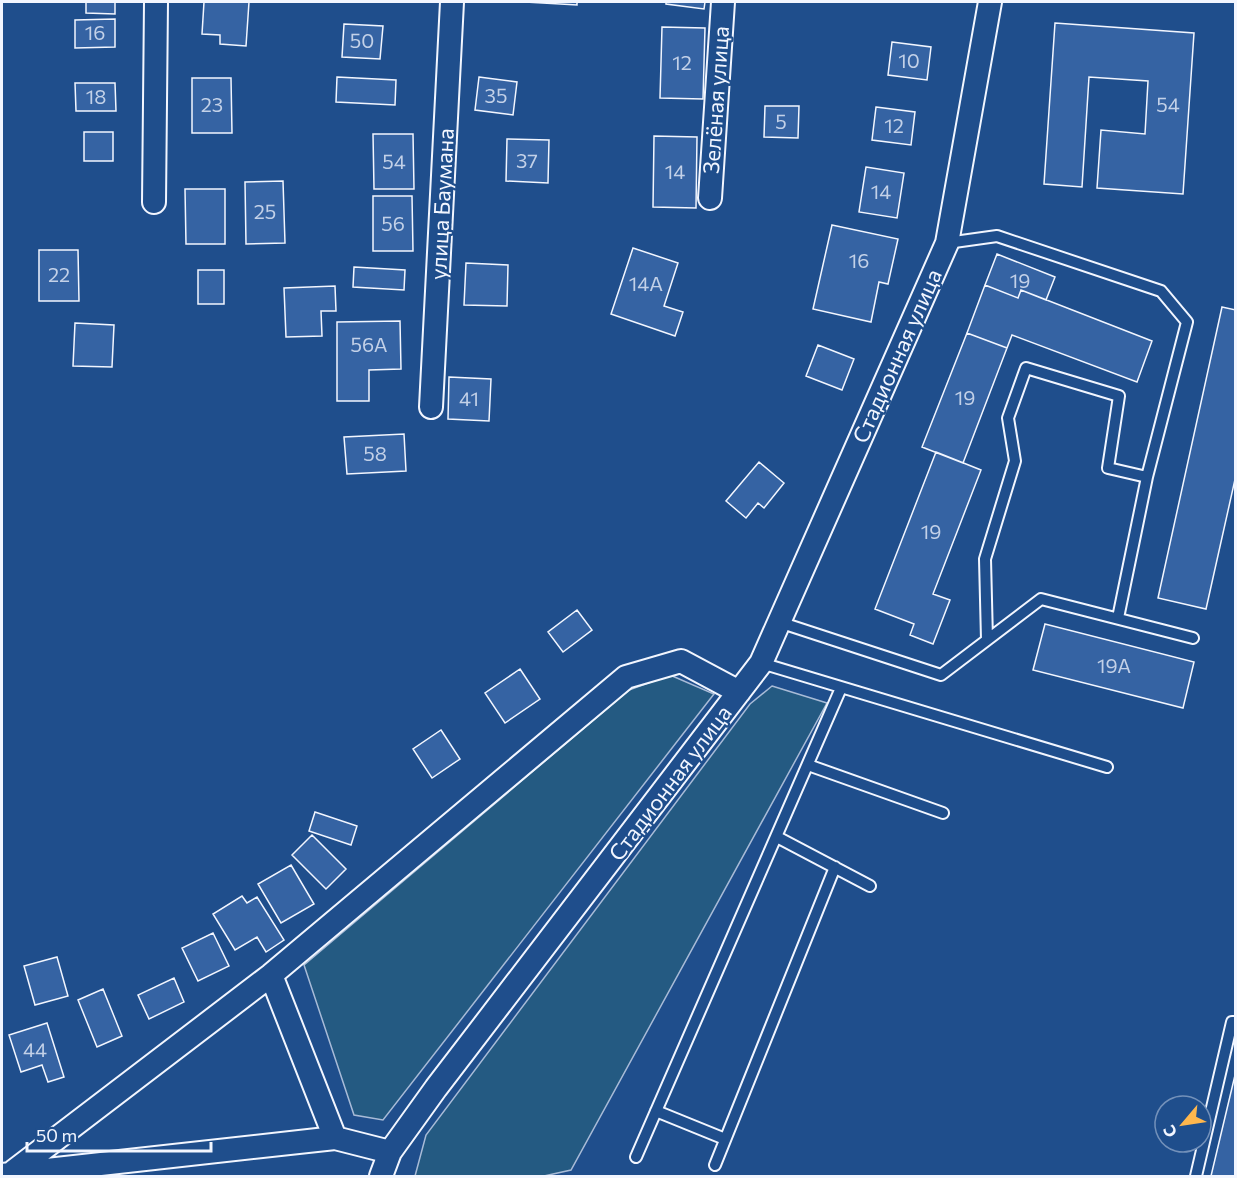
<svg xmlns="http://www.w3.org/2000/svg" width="1237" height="1178" font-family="Commissioner,sans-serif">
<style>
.green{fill:#245a82;stroke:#a8bbd7;stroke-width:1.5}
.building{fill:#3563a3;stroke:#f2f6ff;stroke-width:1.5}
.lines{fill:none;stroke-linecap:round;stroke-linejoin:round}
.lane-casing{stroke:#f2f6ff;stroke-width:14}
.street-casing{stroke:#f2f6ff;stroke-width:26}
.lane{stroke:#1f4e8c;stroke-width:10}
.street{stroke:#1f4e8c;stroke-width:22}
.labels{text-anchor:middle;stroke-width:4.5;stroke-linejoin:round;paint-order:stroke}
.number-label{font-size:20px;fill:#c3d1e8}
.street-label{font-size:22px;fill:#f2f6ff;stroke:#1f4e8c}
</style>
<rect width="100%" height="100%" fill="#1f4e8c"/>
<path class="green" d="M670 675 714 694 383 1120 354 1115 304 965 629 690Z
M772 686 827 703 571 1170 544 1176H415L426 1135 750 704Z"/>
<path class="building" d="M86 2H115V14L86 13Z
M204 2H249L246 46 220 44V35L202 34Z
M525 2H577V5Z
M666 2H705L704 9 666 4Z
M115 19V47L75 48V20Z
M1055 23 1194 33 1183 194 1097 188 1101 130 1145 134 1148 81 1089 77 1082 187 1044 184Z
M344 24 383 26 380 59 342 57Z
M662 27 705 28 703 99 660 98Z
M892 42 931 47 927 80 888 75Z
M337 77 396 80 395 105 336 102Z
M479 77 517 82 513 115 475 110Z
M192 78H231L232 133H192Z
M75 83H115L116 111H76Z
M765 106H799L798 138 764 137Z
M876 107 915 112 911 145 872 140Z
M84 132H113V161H84Z
M373 134H413L414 189H374Z
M654 136 697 137 696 208 653 207Z
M507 139 549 140 548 183 506 181Z
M866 167 904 173 897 218 859 212Z
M283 181 285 243 246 244 245 182Z
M185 189H225V244H186Z
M373 196H412L413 251H373Z
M832 225 898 239 888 284 879 282 871 322 813 309Z
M633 248 678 263 664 306 683 312 675 336 611 314Z
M39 250H78L79 301H39Z
M997 254 1055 277 1046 300 1021 290 1018 298 985 285Z
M466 263 508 265 507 306 464 305Z
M354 267 405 270 404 290 353 287Z
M198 270H224V304H198Z
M985 285 1018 298 1021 290 1152 341 1137 382 1012 335 1007 348 967 333Z
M335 286 336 311H321L322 336 286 337 284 288Z
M1222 307 1236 310V475L1206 609 1158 598Z
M400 321 401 369 369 370V401H337V322Z
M75 323 114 325 112 367 73 366Z
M967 333 1007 348 963 463 922 447Z
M818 345 854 359 842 390 806 376Z
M449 377 491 379 489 421 448 419Z
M404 434 406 471 347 474 344 437Z
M936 452 981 470 933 594 950 600 933 644 910 635 914 624 875 609Z
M759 462 784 483 764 508 758 503 746 518 726 501Z
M577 610 592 630 563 652 548 632Z
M1045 624 1194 662 1183 708 1033 670Z
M520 669 540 699 505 723 485 693Z
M441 730 460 759 432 778 413 749Z
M315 812 357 826 351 845 309 831Z
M312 835 346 869 326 889 292 855Z
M291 865 314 904 281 923 258 884Z
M242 896 247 903 257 897 284 940 266 952 257 937 235 950 213 914Z
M213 933 229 966 198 981 182 948Z
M57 957 68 996 35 1005 24 966Z
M174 978 184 1002 149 1019 138 995Z
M103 989 122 1036 97 1047 78 1000Z
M47 1023 64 1077 48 1082 42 1065 21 1072 9 1035Z
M1236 1071V1176H1211Z"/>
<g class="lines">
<g class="lane-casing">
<path id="lane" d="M947 243 997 236 1161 291 1187 322 1147 477
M779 622 941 675 1041 599 1193 638
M987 640 985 559 1015 461 1008 418 1026 368 1119 396 1108 468 1147 477 1118 618
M761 663 1107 767
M808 765 943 813
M777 837 870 886
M656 1111 725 1139
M636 1157 841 688
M715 1165 835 867
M1196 1176 1232 1022H1236"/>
</g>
<g class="street-casing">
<path id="street" d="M710 198 723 2
M154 202 156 2
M431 407 452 2
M271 975 335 1138
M14 1171 271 975 626 677 681 661 739 692
M2 1175 335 1138 390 1152 436 1088 761 663 947 243 990 2
M381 1176 390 1152"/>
</g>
<use href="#lane" class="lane"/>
<use href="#street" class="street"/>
</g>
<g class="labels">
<g class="number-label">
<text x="95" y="40">16</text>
<text x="362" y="48">50</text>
<text x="909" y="68">10</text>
<text x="682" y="70">12</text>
<text x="496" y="103">35</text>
<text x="96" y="104">18</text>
<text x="212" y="112">23</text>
<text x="1168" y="112">54</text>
<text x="781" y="129">5</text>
<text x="894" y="133">12</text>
<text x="527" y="168">37</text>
<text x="394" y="169">54</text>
<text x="675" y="179">14</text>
<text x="881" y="199">14</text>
<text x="265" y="219">25</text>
<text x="393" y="231">56</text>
<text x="859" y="268">16</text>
<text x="59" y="282">22</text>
<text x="1020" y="288">19</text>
<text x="646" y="291">14А</text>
<text x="369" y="352">56А</text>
<text x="965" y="405">19</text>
<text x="469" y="406">41</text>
<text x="375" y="461">58</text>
<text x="931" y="539">19</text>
<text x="1114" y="673">19А</text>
<text x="35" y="1057">44</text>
</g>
<g class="street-label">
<text transform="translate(716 100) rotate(-86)" y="8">Зелёная улица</text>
<text transform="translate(442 204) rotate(-87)" y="8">улица Баумана</text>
<text transform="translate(897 356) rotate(-66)" y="8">Стадионная улица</text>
<text transform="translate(670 783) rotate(-53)" y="8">Стадионная улица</text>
</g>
</g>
<rect width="1237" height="1178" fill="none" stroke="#f2f6ff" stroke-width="6"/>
<g transform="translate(1183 1124) rotate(241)"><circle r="28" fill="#1f4e8c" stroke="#7391ba" stroke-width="1.5"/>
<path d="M0-4.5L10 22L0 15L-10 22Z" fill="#ffb74d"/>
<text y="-9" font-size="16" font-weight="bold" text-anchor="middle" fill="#f2f6ff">С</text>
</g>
<path d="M27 1142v9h184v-9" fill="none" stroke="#f2f6ff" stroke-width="3"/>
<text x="36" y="1142" font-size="18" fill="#f2f6ff" stroke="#1f4e8c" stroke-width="4.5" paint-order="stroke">50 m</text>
</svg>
